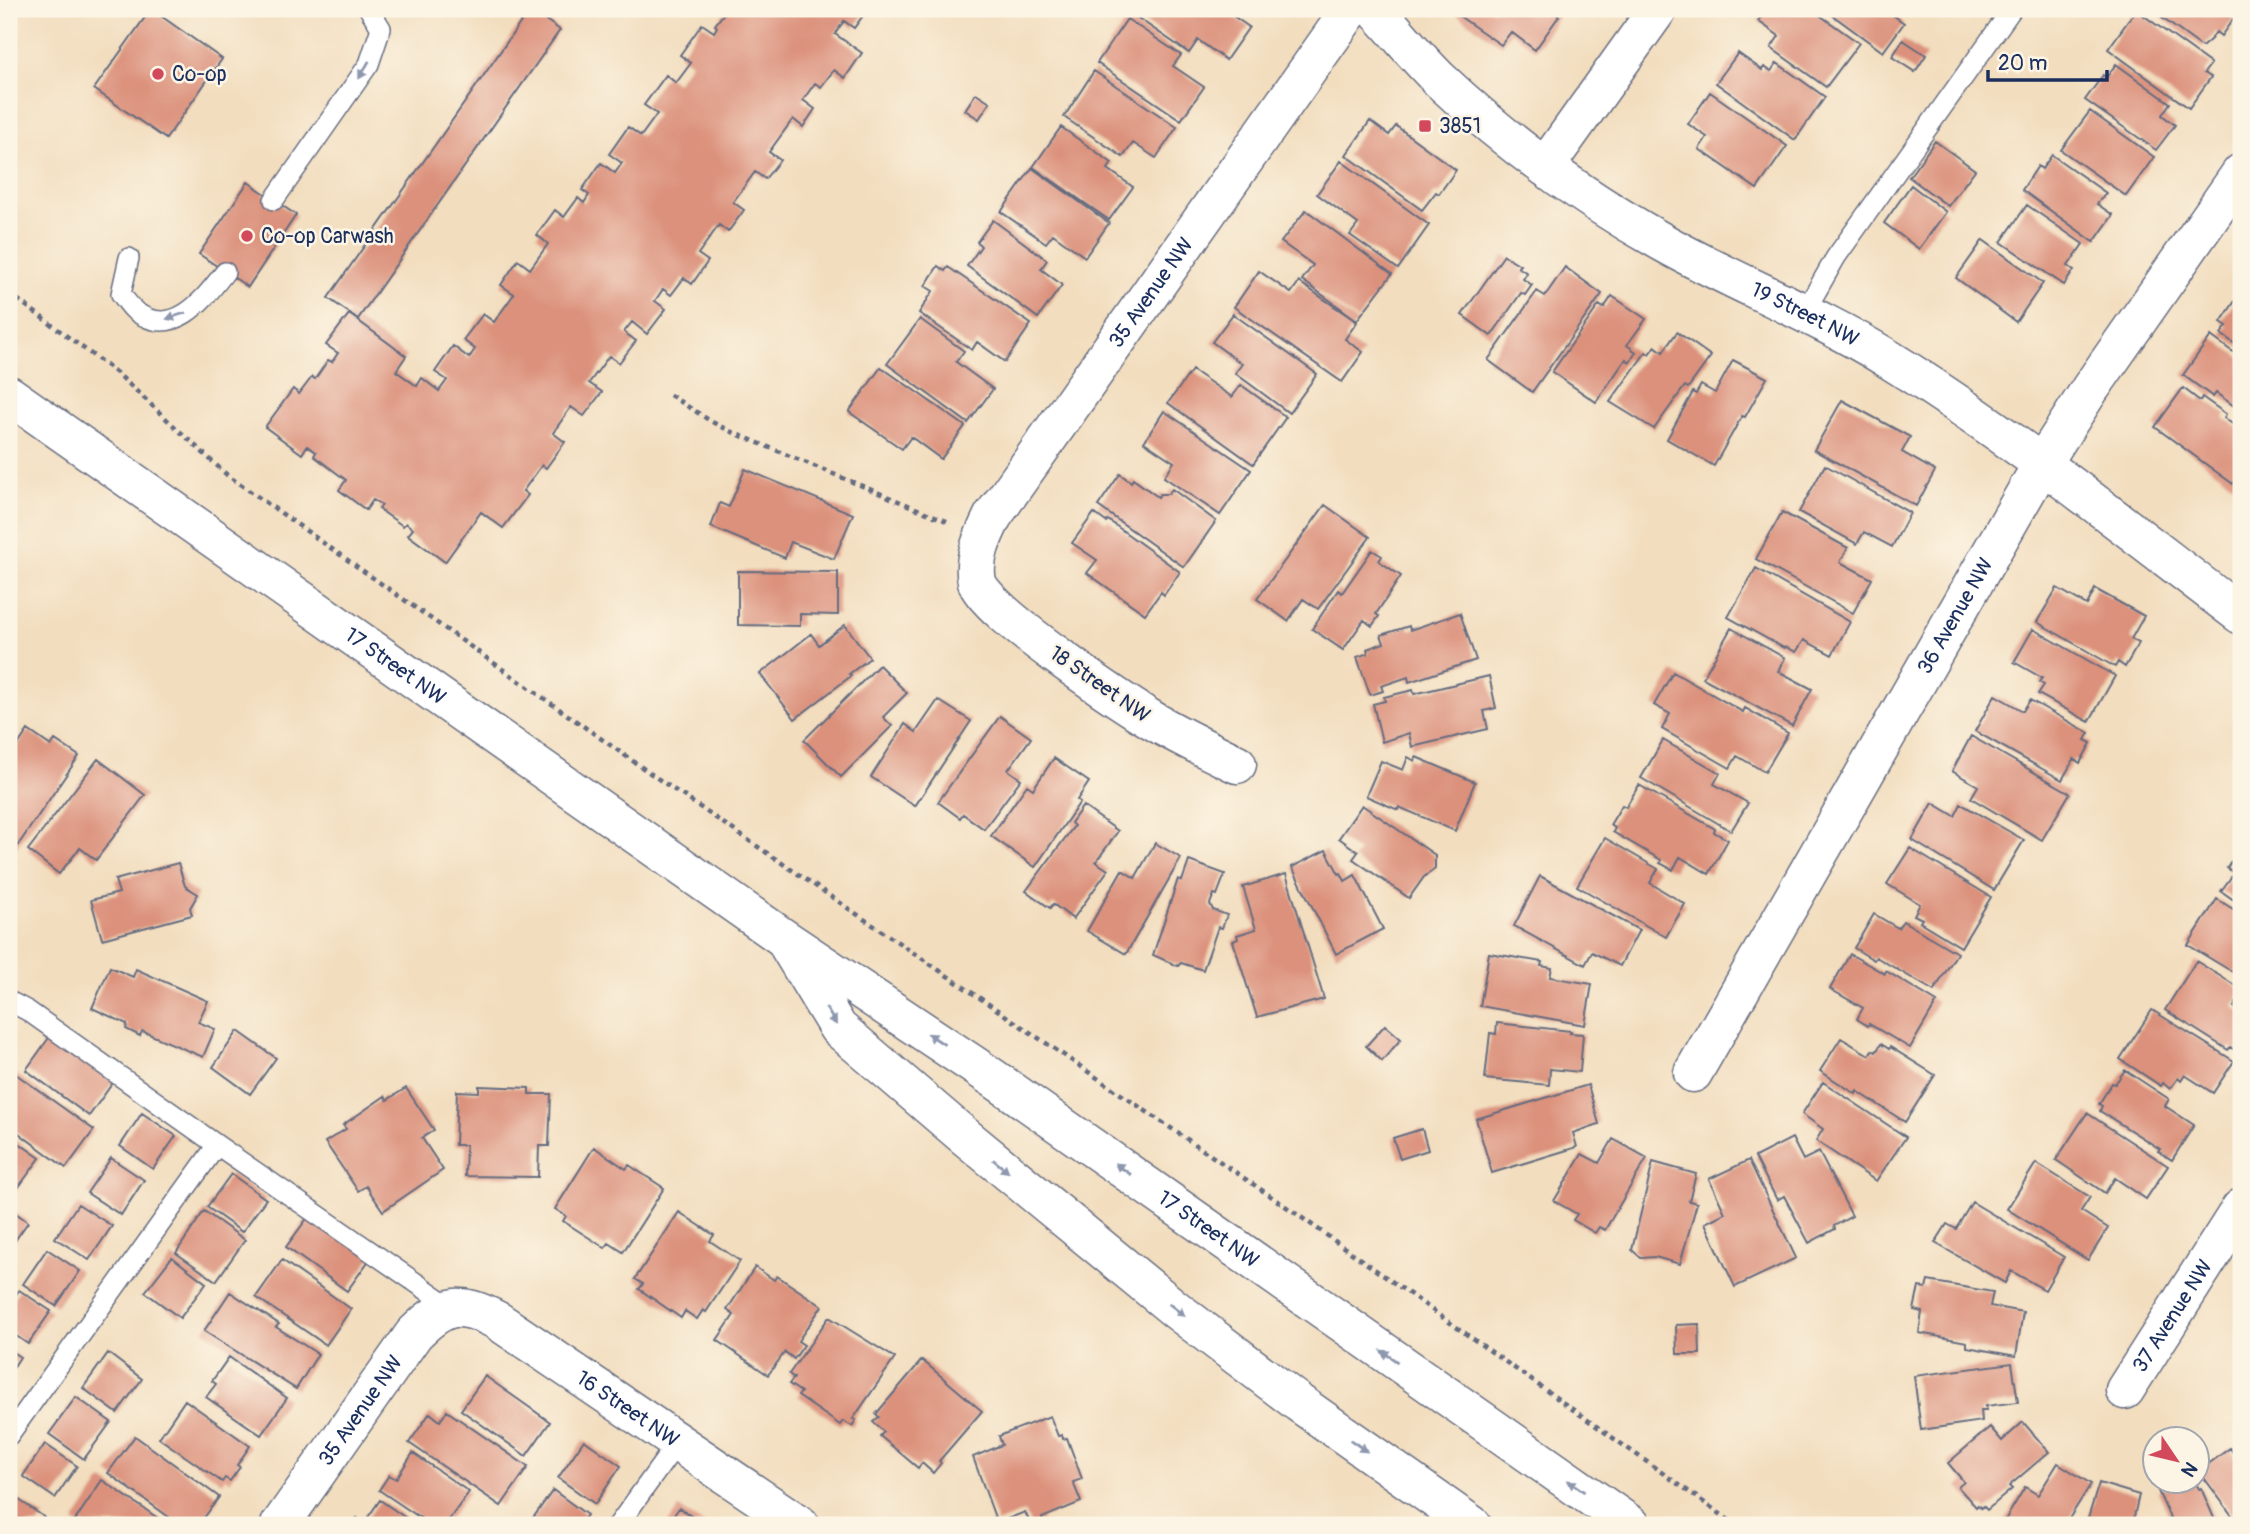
<svg xmlns="http://www.w3.org/2000/svg" width="2250" height="1534" font-family="Pangolin,sans-serif">
<style>
.building{fill:#db917b}
.lines{fill:none;stroke-linecap:round;stroke-linejoin:round}
.service-casing{stroke:#666c80;stroke-width:22}
.minor-casing{stroke:#666c80;stroke-width:41}
.tertiary-casing{stroke:#666c80;stroke-width:41}
.secondary-casing{stroke:#666c80;stroke-width:41}
.path{stroke:#666c80;stroke-width:4.5;stroke-dasharray:5 5;stroke-linecap:butt}
.service{stroke:#fff;stroke-width:19}
.minor{stroke:#fff;stroke-width:38}
.tertiary{stroke:#fff;stroke-width:38}
.secondary{stroke:#fff;stroke-width:38}
.oneway{fill:#8d97ae}
.poi-dot{fill:#d1495b;stroke:#fcf5e5;stroke-width:2.5}
.labels{text-anchor:middle;stroke-width:5;stroke-linejoin:round;paint-order:stroke}
.poi-label{font-size:21px;fill:#1b2f5e;stroke:#fcf5e5;text-anchor:start}
.street-label{font-size:21px;fill:#1b2f5e;stroke:#fcf5e5}
</style>
<rect width="100%" height="100%" fill="#fcf5e5"/>
<filter id="ink" filterUnits="userSpaceOnUse"><feTurbulence type="fractalNoise" baseFrequency=".0143" numOctaves="2"/><feDisplacementMap in="SourceGraphic" scale="14" xChannelSelector="R" yChannelSelector="G"/><feConvolveMatrix kernelMatrix="1 2 1 2 8 2 1 2 1" color-interpolation-filters="sRGB"/></filter>
<filter id="wash" filterUnits="userSpaceOnUse"><feTurbulence type="fractalNoise" baseFrequency=".00686" numOctaves="4" result="noise"/><feDisplacementMap in="SourceGraphic" scale="28" xChannelSelector="R" yChannelSelector="G"/><feGaussianBlur stdDeviation="1.57" result="paint"/><feColorMatrix in="noise" values="0 0 0 0 0 0 0 0 0 0 0 0 0 0 0 0 0 1.4 0 .05"/><feComposite in="paint" operator="in"/></filter>
<g filter="url(#wash)">
<rect width="100%" height="100%" fill="#f2ddbe"/>
<g id="blocks">
<path class="building" d="M151 9 222 59 166 139 94 89Z
M530 9 560 30 358 319 328 298Z
M718 9H865L867 10 854 28 844 21 835 34 862 53 845 78 834 70 821 87 815 83 803 100 815 109 803 127 793 119 769 152 780 160 765 179 755 172 733 202 744 210 728 232 719 225 698 254 708 261 692 284 684 278 671 295 663 289 655 301 666 309 647 334 632 322 624 332 636 341 619 363 609 356 589 383 602 392 584 416 571 407 553 433 565 442 546 468 542 465 523 491 528 495 503 528 481 512 445 562 408 535 413 529 406 523 403 526 379 509 382 505 373 500 366 510 339 490 346 480 314 456 316 452 307 446 302 454 265 427 293 389 299 394 312 377 315 379 328 360 332 362 338 353 326 345 349 314 406 356 396 371 417 386 422 378 439 391 447 380 435 372 453 346 469 358 475 349 463 340 483 314 494 322 514 294 501 285 518 260 530 269 548 244 537 235 555 210 564 217 578 198 584 203 589 195 582 190 601 163 615 173 622 163 609 154 628 127 641 136 657 114 644 105 666 75 676 83 691 63 680 55 702 24 714 32 717 27 715 25 724 13Z
M1144 9H1223L1249 27 1226 60 1198 40 1189 53 1138 18Z
M1240 9H1255L1250 16Z
M1449 9H1549L1559 16 1535 50 1511 32 1501 45Z
M1767 9H1811L1859 43 1826 87 1771 48 1779 36 1758 21Z
M1824 9H1898L1893 15 1904 23 1883 52Z
M2168 9H2229L2236 15 2221 36 2216 32 2211 39 2202 47 2162 18Z
M2136 10 2211 64 2204 73 2211 77 2189 108 2108 49Z
M1127 19 1181 55 1173 66 1204 87 1181 120 1097 63Z
M1903 40 1926 55 1915 72 1892 57Z
M1738 53 1762 70 1764 67 1771 71 1777 63 1825 97 1795 140 1716 83Z
M2116 64 2170 103 2162 115 2175 125 2156 150 2085 100 2103 75 2106 78Z
M1094 71 1177 127 1156 158 1133 143 1123 157 1064 117Z
M1710 92 1787 146 1757 189 1699 149 1707 137 1688 124Z
M976 93 990 102 979 119 965 110Z
M2090 111 2154 157 2126 196 2061 150Z
M1370 121 1389 135 1396 126 1456 170 1439 194 1436 192 1422 210 1346 155Z
M1061 127 1112 163 1108 169 1133 187 1109 220 1033 167Z
M1935 141 1975 170 1948 206 1909 177Z
M2052 155 2106 193 2097 204 2113 215 2094 242 2022 190 2038 166 2042 169Z
M1341 161 1429 225 1398 269 1350 235 1358 224 1317 194Z
M1032 168 1109 223 1085 257 1053 234 1046 243 1001 212Z
M248 182 296 215 248 287 199 254Z
M1911 185 1946 212 1919 249 1884 223Z
M2027 205 2083 244 2068 266 2074 270 2064 285 2001 242Z
M1306 210 1392 274 1357 320 1302 280 1313 265 1281 242Z
M993 220 1047 260 1041 269 1062 285 1038 318 967 266 981 246 977 242Z
M1983 240 2043 283 2016 322 1956 278Z
M1504 255 1520 265 1518 267 1527 273 1523 279 1532 285 1525 295 1521 293 1491 336 1462 315Z
M938 266 945 271 948 267 1031 324 1005 362 977 342 972 350 919 313 933 291 925 286Z
M1565 267 1602 294 1532 392 1488 360 1537 291 1545 296Z
M1259 271 1291 293 1299 282 1357 322 1345 339 1363 352 1342 382 1234 307Z
M2241 292V348L2221 334 2227 326 2221 322Z
M1612 296 1646 319 1627 345 1636 352 1630 362 1626 359 1596 402 1552 372 1599 305 1604 308Z
M1233 314 1317 374 1289 413 1235 373 1242 364 1212 342Z
M920 319 964 351 956 362 993 389 968 423 887 364Z
M1677 332 1711 356 1688 388 1685 386 1654 429 1610 402 1646 352 1649 354 1655 346 1663 352Z
M2211 336 2241 358V411L2216 393 2213 397 2183 375Z
M1733 360 1767 378 1745 417 1742 416 1714 466 1667 439 1693 392 1696 394 1701 385 1715 393Z
M881 367 965 426 941 459 911 437 902 449 849 412Z
M1192 370 1232 397 1241 385 1286 417 1253 464 1168 403Z
M2183 388 2200 401 2202 397 2226 414 2224 418 2241 430V472L2233 484 2155 427Z
M1842 400 1910 437 1902 452 1935 471 1916 506 1814 450Z
M1164 411 1251 470 1220 515 1164 477 1174 462 1144 442Z
M1825 465 1910 513 1892 547 1864 532 1857 544 1799 512Z
M745 469 853 514 834 559 791 542 785 558 711 527 720 503 729 507Z
M1120 474 1131 482 1133 479 1158 497 1160 494H1168L1172 489 1216 521 1184 567 1098 506Z
M1325 505 1370 537 1318 609 1303 599 1288 621 1257 599Z
M1782 512 1848 548 1840 562 1872 579 1853 613 1756 559Z
M1094 513 1106 522 1108 520 1180 572 1164 595 1161 592 1145 614 1087 573 1097 560 1072 543Z
M1372 550 1382 556 1379 561 1401 576 1376 614 1379 616 1372 626 1364 620 1343 650 1312 629 1338 590 1342 593Z
M1756 568 1850 622 1832 655 1804 640 1796 652 1786 647 1784 648 1728 617Z
M738 571 838 572V615L800 614V626L738 625Z
M2057 588 2087 605 2095 589 2144 616 2131 639 2139 643 2125 667 2118 662 2115 667 2037 622Z
M1460 613 1476 660 1409 682 1408 677 1381 686 1383 691 1370 695 1357 657 1368 653 1367 649 1384 643 1381 635 1409 626 1410 630Z
M845 625 870 658 849 674 851 676 795 719 760 674 811 634 819 645Z
M1731 628 1785 658 1778 671 1812 689 1792 726 1703 678Z
M2033 629 2115 676 2089 722 2038 694 2044 685 2039 682 2042 678 2014 662Z
M879 665 907 693 883 717 892 726 841 777 804 740Z
M1673 672 1743 712 1745 708 1788 733 1765 772 1737 756 1730 768 1662 729 1670 714 1654 705Z
M1489 676 1496 708 1484 711 1488 729 1412 747 1409 733 1382 742 1373 704 1385 701 1384 697 1413 690 1414 694Z
M1995 695 2023 711 2030 700 2089 733 2085 740 2091 743 2080 763 2074 759 2062 780 1975 731Z
M938 700 971 721 915 806 871 777 905 724 916 732Z
M1000 716 1031 738 1008 770 1021 779 984 829 963 814 960 818 938 802Z
M28 730 51 746 55 740 79 756 14 851 9 847V758Z
M1971 736 2070 793 2042 840 1971 798 1978 786 1952 771Z
M1663 740 1720 773 1714 784 1748 803 1731 831 1641 778Z
M1408 757 1415 761 1416 757 1475 782 1455 831 1399 807 1398 810 1366 796 1381 761 1403 770Z
M1054 758 1089 782 1077 800 1080 802 1035 867 991 836 1027 785 1033 789Z
M98 759 145 795 96 860 80 848 59 874 28 850Z
M1639 785 1715 829 1714 832 1728 840 1709 874 1680 857 1673 870 1660 863 1661 860 1613 832 1615 828 1610 825 1622 805 1626 807Z
M1933 803 1955 816 1961 804 2024 840 1994 890 1912 840Z
M1362 805 1435 855V869L1424 877 1409 898 1353 859 1358 852 1339 838Z
M1083 806 1118 831 1096 862 1108 870 1073 919 1053 904 1050 908 1026 891 1074 826 1071 823Z
M1605 838 1658 869 1650 883 1685 904 1666 937 1577 886Z
M1155 843 1181 858 1126 954 1087 931 1122 870 1135 878Z
M2241 847V905L2221 891 2234 873 2227 868Z
M1910 848 1991 897 1961 947 1920 922 1922 919 1914 915 1920 904 1887 884Z
M1326 850 1339 874 1341 873 1345 881 1355 875 1383 929 1336 954 1292 867Z
M1189 861 1225 874 1217 895 1214 894 1210 904 1213 910 1227 915 1222 928 1218 927 1203 970 1181 963 1178 966 1153 955 1178 879 1182 881Z
M178 863 185 886 198 894 190 908 192 915 102 939 91 900 119 893 115 880Z
M1286 874 1324 999 1257 1017 1233 941 1238 939 1237 935 1256 929 1243 887Z
M1540 876 1639 930 1620 966 1592 952 1585 965 1514 926Z
M2217 899 2241 914V977L2188 945Z
M1874 914 1898 928 1903 921 1957 953 1934 991 1876 957 1874 960 1854 948Z
M1489 953 1542 962 1541 966 1552 968 1550 977 1592 984 1585 1025 1480 1006Z
M1850 954 1885 974 1886 971 1937 1002 1910 1048 1869 1024 1868 1026 1857 1019 1863 1008 1830 989Z
M2196 961 2241 989V994L2234 1007 2241 1012 2240 1053 2230 1047 2228 1050 2165 1010Z
M110 967 133 977 136 969 208 1001 198 1022 215 1029 203 1057 142 1031 140 1036 126 1029 127 1024 92 1008Z
M2152 1010 2234 1061 2213 1093 2185 1075 2181 1081 2178 1078 2170 1089 2163 1083 2161 1086 2120 1059Z
M1497 1023 1571 1031 1570 1033 1583 1034 1580 1072 1550 1069 1549 1085 1485 1079 1490 1033 1496 1034Z
M1385 1025 1401 1039 1382 1061 1366 1046Z
M238 1031 276 1058 250 1094 213 1067Z
M51 1035 114 1081 89 1116 26 1070Z
M1841 1038 1869 1055 1872 1050 1876 1052 1881 1044 1889 1049 1890 1047 1935 1075 1905 1122 1857 1091 1856 1094 1820 1071Z
M2125 1070 2169 1099 2165 1106 2194 1125 2172 1160 2158 1151 2160 1149 2100 1111 2102 1106 2099 1104 2112 1083 2115 1084Z
M13 1072 94 1130 66 1168 9 1126V1078Z
M1823 1082 1906 1137 1876 1181 1816 1141 1823 1129 1802 1114Z
M1588 1085 1599 1124 1573 1133 1577 1147 1492 1173 1476 1119Z
M479 1086 529 1088V1094H551L549 1146H539L538 1177 465 1176 466 1145H455L457 1091 479 1092Z
M406 1088 434 1130 422 1138 443 1170 383 1211 366 1186 358 1191 325 1142 346 1129 343 1125 385 1096 387 1100Z
M142 1113 176 1136 153 1169 120 1146Z
M2087 1113 2168 1166 2146 1199 2115 1178 2105 1193 2056 1160Z
M1422 1129 1428 1150 1400 1159 1393 1138Z
M9 1136 40 1158 12 1196 9 1193Z
M1792 1138 1803 1160 1819 1152 1852 1216 1834 1226 1835 1229 1809 1243 1784 1196 1777 1200 1755 1157Z
M1613 1139 1647 1158 1605 1230 1599 1227 1595 1233 1573 1220 1577 1214 1554 1201 1582 1154 1599 1163Z
M594 1147 626 1169 629 1165 664 1188 623 1252 609 1243 605 1248 563 1221 566 1216 555 1209Z
M111 1158 144 1180 121 1215 87 1193Z
M1749 1160 1796 1258 1735 1287 1705 1223 1725 1213 1709 1179Z
M1653 1162 1696 1174 1689 1201 1697 1203 1680 1264 1655 1257 1641 1258 1632 1250Z
M2036 1163 2090 1197 2081 1211 2108 1228 2088 1260 2007 1209Z
M231 1174 266 1199 242 1232 207 1207Z
M1972 1202 2064 1257 2045 1290 2011 1271 2005 1283 1935 1243 1947 1224 1956 1229Z
M78 1204 112 1226 89 1260 55 1238Z
M9 1208 28 1222 9 1249Z
M204 1211 245 1240 216 1281 176 1253Z
M679 1212 714 1235 710 1241 740 1261 706 1312 703 1310 697 1319 685 1311 681 1318 639 1289 643 1284 635 1279Z
M311 1213 372 1256 347 1291 286 1247Z
M47 1249 80 1271 56 1306 23 1284Z
M172 1257 206 1283 180 1318 145 1292Z
M282 1260 351 1309 326 1345 256 1297Z
M755 1267 774 1280 777 1276 822 1306 798 1341 804 1345 794 1359 785 1352 768 1375 717 1340 734 1315 727 1310Z
M1928 1281 1993 1292 1990 1306 2023 1312 2016 1356 1967 1347V1342L1919 1333 1922 1312 1914 1310 1919 1287 1926 1288Z
M19 1290 51 1311 28 1344 9 1331V1305Z
M230 1292 279 1324 276 1327 318 1354 296 1389 204 1331Z
M829 1317 895 1358 853 1419 856 1420 852 1426 843 1421 840 1425 798 1396 801 1392 789 1384 794 1378 789 1374Z
M1699 1324 1700 1354H1677L1676 1325Z
M9 1350 20 1357 9 1374Z
M108 1353 142 1379 117 1413 83 1388Z
M229 1357 287 1398 261 1435 206 1397 216 1384 212 1381Z
M922 1360 982 1411 939 1461 941 1463 933 1473 922 1463 918 1468 880 1436 884 1432 873 1422 879 1417 876 1414Z
M2012 1363 2018 1402 1986 1406 1987 1410H1981L1982 1421 1921 1430 1914 1376Z
M485 1376 550 1422 526 1456 461 1410Z
M76 1397 111 1422 84 1459 49 1434Z
M185 1400 250 1446 237 1465 240 1467 230 1481 225 1478 222 1482 159 1438Z
M447 1411 528 1467 501 1506 409 1443 430 1413 440 1421Z
M1050 1416 1058 1436 1062 1435 1063 1439 1067 1438 1082 1479 1073 1482 1081 1502 1042 1518 1043 1521 1031 1525 1025 1512 997 1523 973 1457 1002 1445 999 1436Z
M2023 1422 2049 1452 2009 1486 2012 1489 1987 1510 1983 1506 1981 1508 1978 1505 1976 1507 1958 1487 1964 1482 1948 1463 1990 1427 2002 1441Z
M135 1436 219 1497 199 1525H180L108 1473Z
M584 1440 621 1466 595 1504 558 1478Z
M45 1444 77 1466 55 1498 23 1476Z
M2230 1448 2241 1464V1525H2239L2199 1471Z
M413 1453 469 1492 445 1525H431L379 1490 389 1475 396 1479Z
M2058 1463 2091 1484 2065 1525H2002L2025 1487 2038 1495Z
M102 1480 168 1525H79L74 1522Z
M2178 1482H2195L2199 1489 2201 1488 2217 1525H2173L2158 1491Z
M2099 1483 2139 1495 2132 1525H2086Z
M553 1490 587 1515 580 1525H528Z
M9 1493 44 1517 38 1525H9Z
M380 1500 416 1525H352L357 1518 364 1523Z
M679 1508 705 1525H667Z"/>
</g>
</g>
<g filter="url(#ink)">
<use href="#blocks" fill-opacity="0" stroke="#666c80" stroke-width="2"/>
<g class="lines">
<g class="service-casing">
<path id="service" d="M274 200 369 64 381 28 369 9
M129 258 121 294C125 299 130 307 135 311 174 340 204 299 225 272
M1804 313 1836 257 2012 9
M9 1001 28 1011 217 1145 451 1307
M9 1435 217 1145
M618 1525 677 1443"/>
</g>
<g class="minor-casing">
<g id="minor">
<path d="M1545 167 1658 9"/>
<path id="s1" d="M1237 764C1208 750 1179 736 1152 720 1121 701 984 610 977 582 972 559 983 536 993 516L1351 9"/>
<path id="s2" d="M1693 1073 2042 464 2090 389 2241 173"/>
<path id="s3" d="M2125 1390 2241 1208"/>
<path id="s4" d="M280 1525 414 1334C444 1304 459 1300 498 1321L800 1525"/>
</g>
</g>
<g class="tertiary-casing">
<g id="tertiary">
<path id="s5" d="M1375 9C1397 32 1417 58 1440 80 1507 143 1583 198 1664 243 1737 284 1816 314 1887 358 2011 435 2125 527 2241 615"/>
</g>
</g>
<g class="secondary-casing">
<g id="secondary">
<path id="s6" d="M9 395 782 937 993 1078 1631 1525"/>
<path d="M789 947 838 1028 962 1134 1175 1309 1299 1403 1472 1525"/>
</g>
</g>
<path class="path" d="M9 293 118 374 227 475 657 778 1291 1210 1736 1525
M670 395 712 422 732 432 949 522"/>
<use href="#service" class="service"/>
<use href="#minor" class="minor"/>
<use href="#tertiary" class="tertiary"/>
<use href="#secondary" class="secondary"/>
</g>
<defs><path id="oneway-solid" d="M-6-.8H1V-3.2L6.5 0L1 3.2V.8H-6Z" transform="scale(1.75)"/></defs>
<g class="oneway">
<use href="#oneway-solid" transform="translate(364 70) rotate(120)"/>
<use href="#oneway-solid" transform="translate(176 316) rotate(162)"/>
<use href="#oneway-solid" transform="translate(831 1016) rotate(58)"/>
<use href="#oneway-solid" transform="translate(936 1039) rotate(-146)"/>
<use href="#oneway-solid" transform="translate(1001 1166) rotate(39)"/>
<use href="#oneway-solid" transform="translate(1123 1169) rotate(-145)"/>
<use href="#oneway-solid" transform="translate(1177 1310) rotate(38)"/>
<use href="#oneway-solid" transform="translate(1389 1356) rotate(-145)"/>
<use href="#oneway-solid" transform="translate(1359 1446) rotate(35)"/>
<use href="#oneway-solid" transform="translate(1576 1486) rotate(-145)"/>
</g>
</g>
<g class="poi-dot">
<circle cx="158" cy="74" r="7"/>
<rect x="1418" y="119" width="14" height="14" rx="3.5"/>
<circle cx="247" cy="236" r="7"/>
</g>
<g class="labels">
<g class="poi-label">
<text x="172" y="81">Co-op</text>
<text x="1439" y="133">3851</text>
<text x="261" y="243">Co-op Carwash</text>
</g>
<g class="street-label">
<text dy="7" stroke="none"><textPath href="#s1" startOffset="663">35 Avenue NW</textPath></text>
<text dy="7" stroke="none"><textPath href="#s5" startOffset="532">19 Street NW</textPath></text>
<text dy="7" stroke="none"><textPath href="#s2" startOffset="527">36 Avenue NW</textPath></text>
<text dy="7" stroke="none"><textPath href="#s6" startOffset="472">17 Street NW</textPath></text>
<text transform="translate(1100 684) rotate(35)" y="7">18 Street NW</text>
<text dy="7" stroke="none"><textPath href="#s6" startOffset="1461">17 Street NW</textPath></text>
<text dy="7" stroke="none"><textPath href="#s3" startOffset="88">37 Avenue NW</textPath></text>
<text dy="7" stroke="none"><textPath href="#s4" startOffset="485">16 Street NW</textPath></text>
<text dy="7" stroke="none"><textPath href="#s4" startOffset="140">35 Avenue NW</textPath></text>
</g>
</g>
<rect width="2250" height="1534" fill="none" stroke="#fcf5e5" stroke-width="35"/>
<g transform="translate(2176 1460) rotate(125)"><circle r="33" fill="#fcf5e5" stroke="#a2a6af" stroke-width="2"/>
<path d="M0-5L12 26L0 18L-12 26Z" fill="#d1495b"/>
<text y="-10" font-size="19" font-weight="bold" text-anchor="middle" fill="#1b2f5e">N</text>
</g>
<path d="M1988 70v10h119v-10" fill="none" stroke="#1b2f5e" stroke-width="3.5"/>
<text x="1998" y="70" font-size="21" fill="#1b2f5e" stroke="#fcf5e5" stroke-width="5" paint-order="stroke">20 m</text>
</svg>
